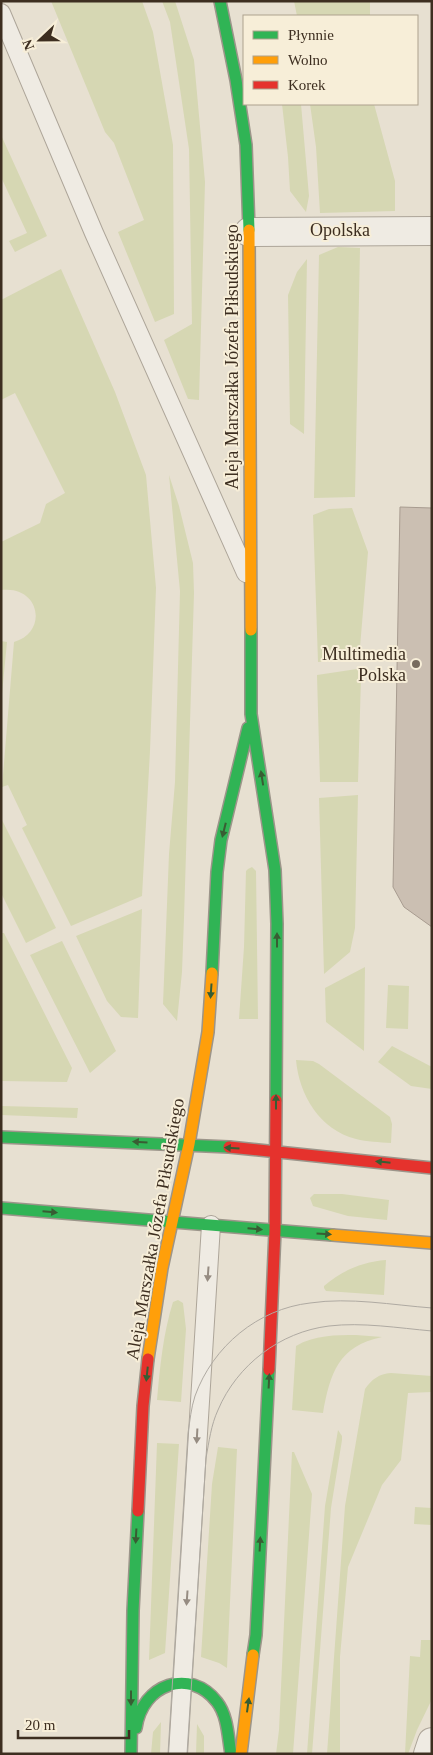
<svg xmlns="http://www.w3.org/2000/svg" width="433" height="1755" font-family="Georgia,serif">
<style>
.green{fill:#d6d7b3}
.building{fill:#cbbfb2;stroke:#a89c90}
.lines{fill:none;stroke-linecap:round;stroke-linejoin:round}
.lane-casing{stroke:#ada599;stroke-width:20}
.street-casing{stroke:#ada599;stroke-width:30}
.fast-casing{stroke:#9c958a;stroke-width:14}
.slow-casing{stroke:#9c958a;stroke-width:14}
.jam-casing{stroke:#9c958a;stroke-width:14}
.lane{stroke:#efebe3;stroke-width:18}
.street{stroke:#efebe3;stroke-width:28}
.fast{stroke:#30b455;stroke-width:11}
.slow{stroke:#ff9f0a;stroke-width:11}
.jam{stroke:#e5322d;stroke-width:11}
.tram{stroke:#afaaa2;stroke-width:1}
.oneway{fill:#385d33}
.oneway2{fill:#968c82}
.poi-dot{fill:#786c5e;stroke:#f7eed8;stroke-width:2}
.labels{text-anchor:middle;stroke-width:4;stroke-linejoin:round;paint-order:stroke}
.street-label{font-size:18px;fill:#3d2e20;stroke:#f7eed8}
.poi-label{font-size:18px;fill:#3d2e20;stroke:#f7eed8;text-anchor:end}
</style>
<rect width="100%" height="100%" fill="#e7e0d1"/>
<path class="green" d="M51 1H142L153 32 173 145 174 314 155 322 118 232 144 220 114 143 105 132Z
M162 1H175L194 60 205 182 199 400 188 399 164 340 192 324 189 149 170 22Z
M294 1H370V16H297Z
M282 104H301L309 196 306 212 290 191 288 157Z
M310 104H374L395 181V211L320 213 316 147Z
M1 135 47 236 15 252 9 241 27 233 1 177Z
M338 247 360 248 355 497 314 498 319 255Z
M307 259 304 434 290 424 288 295 297 272Z
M61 269 115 392 146 475 156 588 150 751 142 896 71 926 22 828 27 825 8 785 2 787 14 642C48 633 41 585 1 590V542L40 523 46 504 65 493 15 393 1 400V300Z
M169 475 179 506 193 563 194 593 184 918 182 972 177 1021 163 1004 169 854 175 782 180 591Z
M352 508 368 552 359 659 318 662 313 515 329 509Z
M1 641 7 642 1 704Z
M357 669 361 677 358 782H320L317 675Z
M358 795 355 928 350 952 324 974 319 798Z
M1 818 56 928 26 943 1 893Z
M252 867 256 871 258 1019H239L244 947 246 871 248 869Z
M142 909 138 1018 121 1017 107 1001 76 936Z
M1 933H4L72 1068 67 1082 1 1081Z
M62 941 116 1051 90 1073 30 955Z
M365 967 364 1051 326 1022 325 988Z
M388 985 409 986 408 1029 386 1028Z
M392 1046 432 1067V1089L411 1086 378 1062Z
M296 1060 313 1061 319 1064 390 1117 392 1124 391 1143C379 1142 367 1142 356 1139 320 1130 299 1095 296 1060Z
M1 1106 78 1108 77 1118 1 1115Z
M314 1194H342L389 1200 387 1220 348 1216 313 1206 310 1198Z
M386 1260 384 1295 326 1291 324 1288V1286C343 1270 362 1262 386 1260Z
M178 1300 183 1303 186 1329 181 1402 157 1400C160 1367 163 1334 173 1302Z
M356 1335 382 1337C338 1346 330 1374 323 1413L292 1410 296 1346C314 1335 336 1335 356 1335Z
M391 1373 432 1376V1392L408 1393 401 1460 382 1485 348 1567 340 1657V1754H327L345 1506 365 1389C372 1379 379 1374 391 1373Z
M338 1430 342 1436V1440L331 1508 312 1754H307L325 1506Z
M157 1443 179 1444 165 1653 149 1660Z
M218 1447 237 1449 227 1668 219 1663 201 1657 212 1484Z
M292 1452H294L312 1494 293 1754H276L279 1730Z
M415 1507 432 1508V1525L414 1524Z
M421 1640H432V1699L417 1730 408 1754H405L410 1656 420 1657Z
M161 1722 160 1754H151L153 1732Z
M197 1724 204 1736V1754H196Z"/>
<path class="building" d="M400 507 432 508V927L404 907 393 887Z"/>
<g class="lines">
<g class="lane-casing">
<path id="lane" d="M1 13 94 233 246 573
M178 1754 211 1225"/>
</g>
<g class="street-casing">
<path id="street" d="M249 232 432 231
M428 1754 432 1742"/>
</g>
<g class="fast-casing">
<path id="fast" d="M220 1 236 80 246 145 249 230
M251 630V714L275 870 277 924 276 1100
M212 973 217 872 221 840 248 728
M1 1137 229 1147
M1 1208 332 1235
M253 1655 256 1635 269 1370
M136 1728C142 1684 190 1667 217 1702 228 1716 228 1738 231 1754
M131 1754 133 1611 138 1511"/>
</g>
<g class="slow-casing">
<path id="slow" d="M249 230 251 630
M332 1235 432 1243
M148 1359 162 1268 189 1144 208 1032 212 973
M241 1754 253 1655"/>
</g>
<g class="jam-casing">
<path id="jam" d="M229 1147 432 1168
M269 1370 275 1231 276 1100
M138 1511 143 1406 148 1359"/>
</g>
<use href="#lane" class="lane"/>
<use href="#street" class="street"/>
<use href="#fast" class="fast"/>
<use href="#slow" class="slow"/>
<use href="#jam" class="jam"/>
<path class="tram" d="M168 1754 188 1433C190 1421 191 1408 195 1396 213 1346 258 1309 310 1303 350 1297 392 1305 432 1308
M187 1754 206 1458C209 1442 211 1425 218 1410 237 1365 280 1332 329 1326 362 1322 398 1328 432 1331"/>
</g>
<defs><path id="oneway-solid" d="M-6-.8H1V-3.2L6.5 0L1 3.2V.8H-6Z" transform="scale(1.25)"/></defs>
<g class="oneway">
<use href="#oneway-solid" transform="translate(262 778) rotate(-99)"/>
<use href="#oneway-solid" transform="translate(224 830) rotate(104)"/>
<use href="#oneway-solid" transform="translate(277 940) rotate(-90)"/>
<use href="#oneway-solid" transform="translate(211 991) rotate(94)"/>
<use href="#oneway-solid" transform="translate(276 1102) rotate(-90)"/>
<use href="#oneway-solid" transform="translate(140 1142) rotate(-177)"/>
<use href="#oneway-solid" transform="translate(232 1148) rotate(-176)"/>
<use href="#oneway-solid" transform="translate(383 1162) rotate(-174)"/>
<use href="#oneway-solid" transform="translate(50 1212) rotate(5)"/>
<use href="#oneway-solid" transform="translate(255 1229) rotate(5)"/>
<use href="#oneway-solid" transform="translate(324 1234) rotate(4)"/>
<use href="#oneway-solid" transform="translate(147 1374) rotate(96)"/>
<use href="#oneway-solid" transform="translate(269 1381) rotate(-87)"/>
<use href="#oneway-solid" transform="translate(136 1536) rotate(93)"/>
<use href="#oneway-solid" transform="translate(260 1544) rotate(-87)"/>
<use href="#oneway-solid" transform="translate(131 1698) rotate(90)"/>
<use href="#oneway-solid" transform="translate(248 1705) rotate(-82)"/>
</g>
<g class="oneway2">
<use href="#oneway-solid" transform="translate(208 1274) rotate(94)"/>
<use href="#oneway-solid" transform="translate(197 1436) rotate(93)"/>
<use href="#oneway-solid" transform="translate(187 1598) rotate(94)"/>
</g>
<circle class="poi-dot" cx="416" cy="664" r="5"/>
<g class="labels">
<g class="street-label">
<text x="340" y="236">Opolska</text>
<text transform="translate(232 357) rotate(-90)" y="6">Aleja Marszałka Józefa Piłsudskiego</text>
<text transform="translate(155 1229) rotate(-80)" y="6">Aleja Marszałka Józefa Piłsudskiego</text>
</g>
<g class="poi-label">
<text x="406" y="660">Multimedia<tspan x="406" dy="21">Polska</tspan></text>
</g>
</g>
<rect width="433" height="1755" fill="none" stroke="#3d2e20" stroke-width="5"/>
<rect x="243" y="15" width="175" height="90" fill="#f7eed8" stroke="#ada18e"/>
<rect x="253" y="31" width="25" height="8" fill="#30b455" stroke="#ada18e"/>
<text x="288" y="40" font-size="15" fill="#3d2e20">Płynnie</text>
<rect x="253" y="56" width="25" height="8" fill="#ff9f0a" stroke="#ada18e"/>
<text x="288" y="65" font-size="15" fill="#3d2e20">Wolno</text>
<rect x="253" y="81" width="25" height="8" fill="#e5322d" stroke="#ada18e"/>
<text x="288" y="90" font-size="15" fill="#3d2e20">Korek</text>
<g transform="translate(40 40) rotate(248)" stroke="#f7eed8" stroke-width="4" paint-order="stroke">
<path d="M0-4L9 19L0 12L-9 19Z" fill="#3d2e20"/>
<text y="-8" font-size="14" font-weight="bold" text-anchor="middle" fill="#3d2e20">N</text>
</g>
<path d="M18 1730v8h111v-8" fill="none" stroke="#3d2e20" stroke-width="2.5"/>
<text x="25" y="1730" font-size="15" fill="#3d2e20" stroke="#f7eed8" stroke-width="4" paint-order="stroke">20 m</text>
</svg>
